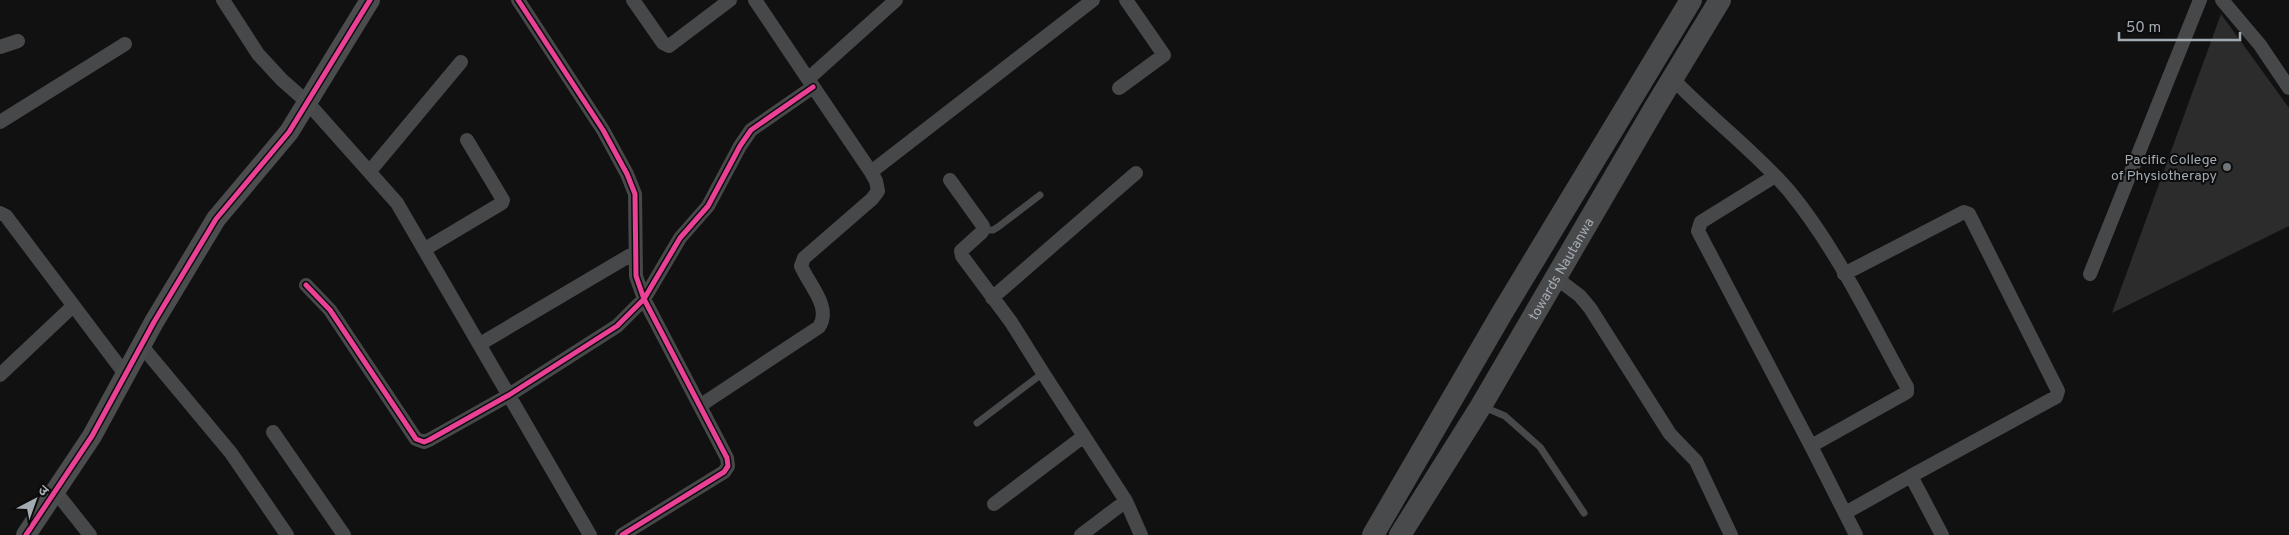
<svg xmlns="http://www.w3.org/2000/svg" width="2289" height="535" font-family="Overpass,'Noto Sans Devanagari',sans-serif">
<style>
.building{fill:#2c2c2d}
.lines{fill:none;stroke-linecap:round;stroke-linejoin:round}
.lane{stroke:#46484a;stroke-width:7}
.street{stroke:#46484a;stroke-width:14}
.secondary{stroke:#4a4c4e;stroke-width:20}
.primary{stroke:#494a4c;stroke-width:22}
.cycleway-casing{stroke:#0c0c0d;stroke-width:8}
.cycleway{stroke:#ea4096;stroke-width:5}
.poi-dot{fill:#70757a;stroke:#0c0c0d;stroke-width:2}
.labels{text-anchor:middle;stroke-width:4;stroke-linejoin:round;paint-order:stroke}
.poi-label{font-size:14px;fill:#a3abb2;stroke:#0c0c0d;text-anchor:end}
.street-label{font-size:14px;fill:#a3abb2;stroke:#0c0c0d}
</style>
<rect width="100%" height="100%" fill="#111112"/>
<path class="building" d="M2221 14 2289 108V226L2112 313Z"/>
<g class="lines">
<path class="lane" d="M983 230H993L998 227 1040 195
M1484 407 1505 416 1540 447 1584 513
M977 423 1043 373"/>
<path class="street" d="M223 0 258 54 282 80 307 102 397 203 590 535
M518 0 603 130 627 174 635 194 636 276 644 299 727 458 728 466 724 472 622 535
M633 0 663 43 669 46 730 0
M755 0 808 79
M2222 0 2260 45 2289 88
M0 47 18 41
M1673 79C1710 118 1755 151 1790 192 1838 251 1871 322 1907 387V392L1902 395 1811 446
M1119 88 1164 55 1126 0
M0 122 125 44
M370 171 461 62
M871 172 1093 0
M1775 176 1701 222 1698 231 1811 446 1856 535
M950 180 983 226 982 232 961 251 962 256 1011 322 1043 373 1126 501 1141 535
M0 213 6 216 125 374
M425 249 502 203 503 200 467 140
M1844 274 1964 212 1969 214 2058 391 2056 397 1911 476
M2090 274 2200 0
M1555 277 1580 296 1590 308 1670 434 1696 461 1731 535
M306 285 330 310 416 439 424 442 429 440 509 395 617 326 644 299 680 238 708 206 740 146 751 130 813 87
M992 298 1136 173
M480 344 634 253
M141 345 231 453 287 535
M0 375 73 306
M701 405 819 327C832 307 809 285 801 266L804 258 872 199 878 191 876 181 871 172 808 79 896 0
M273 432 344 535
M55 491 90 535
M994 504 1084 436
M1845 513 1911 476 1942 535
M1081 535 1126 501"/>
<path class="secondary" d="M26 535 92 436 154 322 216 219 289 132 370 0"/>
<g class="primary">
<path d="M1373 535 1502 313 1691 0"/>
<path id="s1" d="M1400 535 1481 406 1654 109 1720 0"/>
</g>
<g class="cycleway-casing">
<path id="cycleway" d="M518 0 603 130 627 174 635 194 636 276 644 299 727 458 728 466 724 472 622 535
M306 285 330 310 416 439 424 442 429 440 509 395 617 326 644 299 680 238 708 206 740 146 751 130 813 87
M26 535 92 436 154 322 216 219 289 132 370 0"/>
</g>
<use href="#cycleway" class="cycleway"/>
</g>
<circle class="poi-dot" cx="2227" cy="167" r="5"/>
<g class="labels">
<g class="poi-label">
<text x="2217" y="164">Pacific College<tspan x="2217" dy="16">of Physiotherapy</tspan></text>
</g>
<g class="street-label">
<text dy="5" stroke="none"><textPath href="#s1" startOffset="311">towards Nautanwa</textPath></text>
</g>
</g>
<g transform="translate(35 500) rotate(41)" stroke="#0c0c0d" stroke-width="4" paint-order="stroke">
<path d="M0-4L9 19L0 12L-9 19Z" fill="#a3abb2"/>
<text y="-8" font-size="14" font-weight="bold" text-anchor="middle" fill="#a3abb2">उ</text>
</g>
<path d="M2119 32v8h121v-8" fill="none" stroke="#a3abb2" stroke-width="2.5"/>
<text x="2126" y="32" font-size="15" fill="#a3abb2" stroke="#0c0c0d" stroke-width="4" paint-order="stroke">50 m</text>
</svg>
